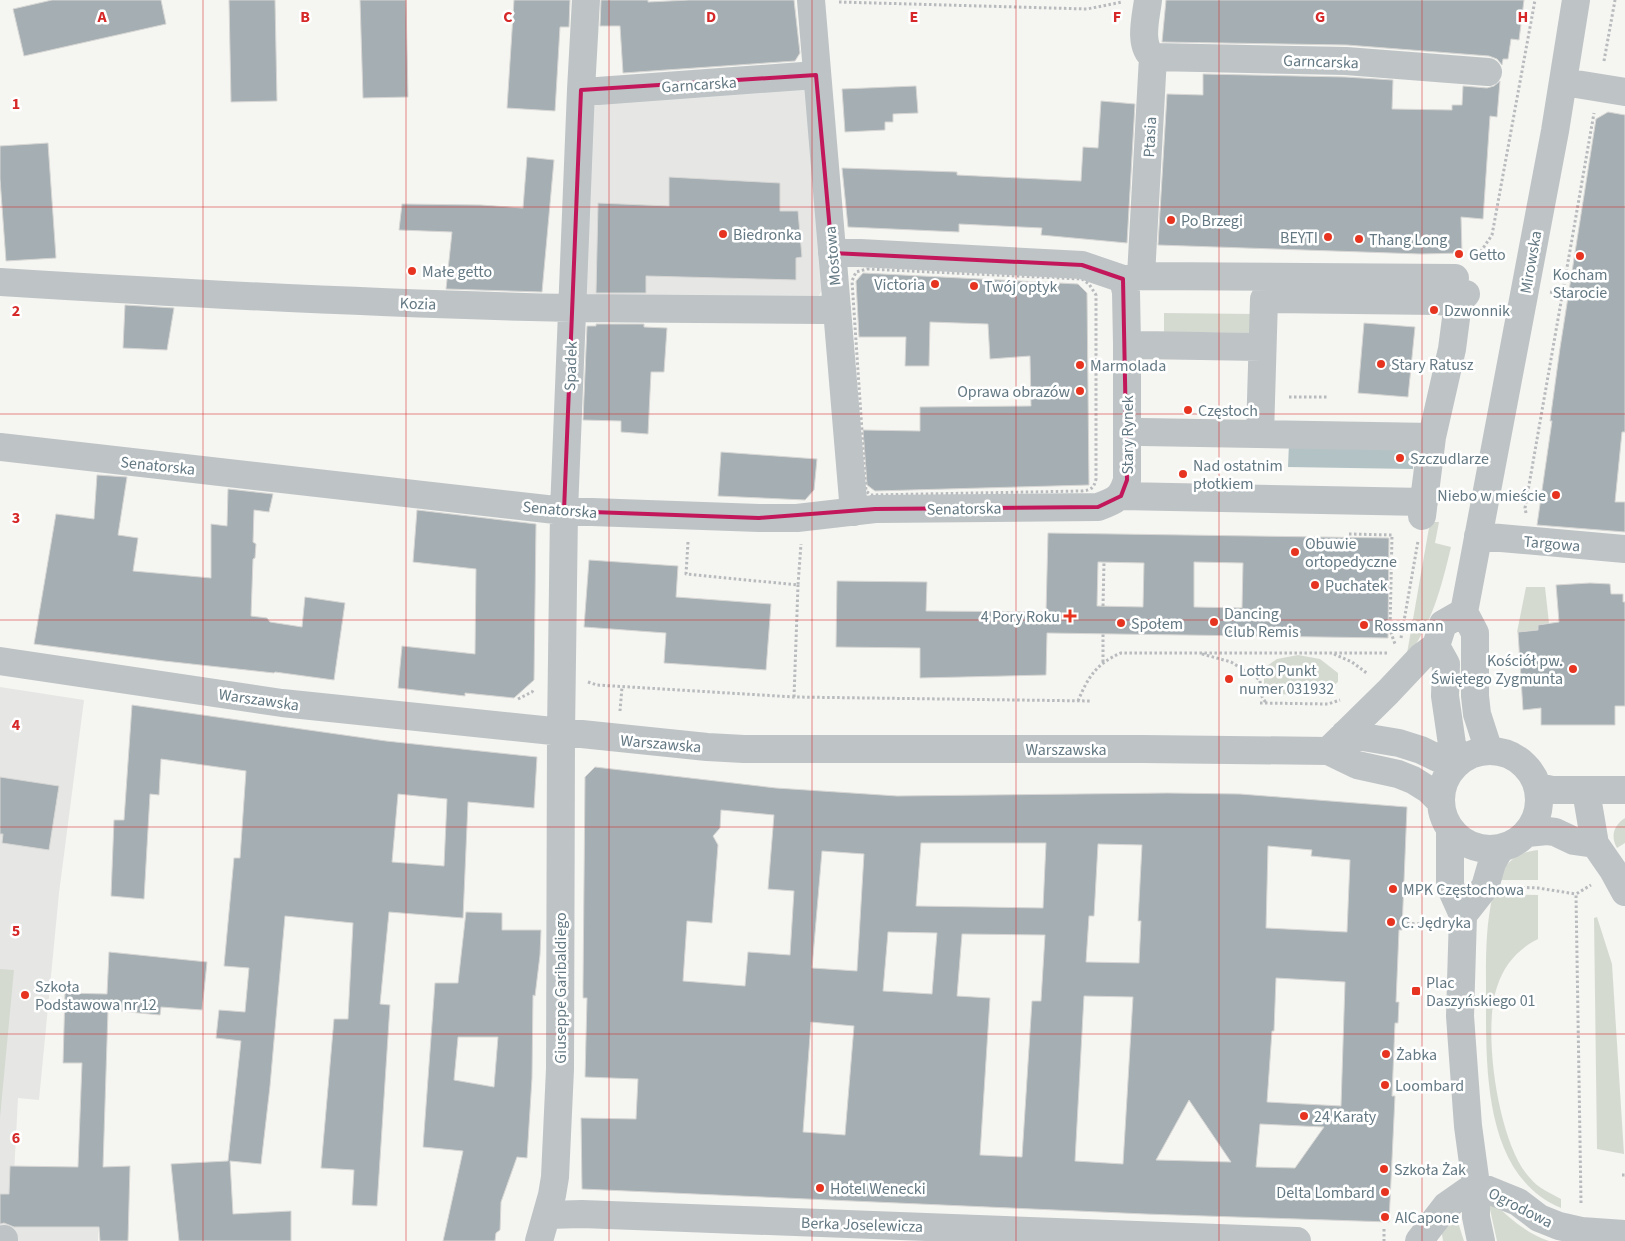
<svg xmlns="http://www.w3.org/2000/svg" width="1625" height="1241" font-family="'Source Sans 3',sans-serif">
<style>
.built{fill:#e6e7e5}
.green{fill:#d5dad1}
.water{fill:#b3c3c5}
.building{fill:#a5afb3;stroke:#d7d6d4;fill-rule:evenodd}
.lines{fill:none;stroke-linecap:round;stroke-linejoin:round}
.path{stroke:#b8bbbd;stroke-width:3;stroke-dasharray:2.5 2.5;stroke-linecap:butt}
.minor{stroke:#bec3c6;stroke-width:28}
.marked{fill:none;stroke:#c2185b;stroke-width:4;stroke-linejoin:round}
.grid{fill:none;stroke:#d62828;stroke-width:1;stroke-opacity:0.55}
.poi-dot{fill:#e73420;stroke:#fff;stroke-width:2}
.labels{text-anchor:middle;stroke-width:5;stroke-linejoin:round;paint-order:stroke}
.street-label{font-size:16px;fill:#647983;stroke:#fff}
.poi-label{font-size:16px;fill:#647983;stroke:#fff;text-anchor:start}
.grid-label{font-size:16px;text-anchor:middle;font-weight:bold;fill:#d62828;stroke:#fff;stroke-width:5;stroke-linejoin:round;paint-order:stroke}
</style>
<rect width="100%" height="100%" fill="#f5f5f1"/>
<path class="built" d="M805 88 823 287 819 296 812 300 588 298 583 292 590 112 596 100Z
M0 687 84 700 59 893 39 1100 18 1098 13 1193 100 1190 98 1241H0Z"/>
<path class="green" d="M1164 313 1256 314V333L1164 332Z
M1430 522H1439L1435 543 1451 547C1441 589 1432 624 1406 659Z
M1526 587H1545L1549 623 1538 625V630L1517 632Z
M1298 655 1320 659 1338 673V682L1321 695 1264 694V677L1258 672 1277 659Z
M1625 818V843L1617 848C1610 836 1614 825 1625 818Z
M1538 850V880H1498C1506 862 1517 852 1538 850Z
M1493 894 1538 895V939C1518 949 1504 965 1497 987 1482 1030 1498 1144 1530 1178 1538 1188 1550 1193 1561 1199V1208C1483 1176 1486 1067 1486 996 1486 962 1485 928 1493 894Z
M1597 917 1612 964 1624 1154 1597 1149 1594 918Z
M0 969 14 970 0 1118Z
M1492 1201C1509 1218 1526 1233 1549 1241H1497L1489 1205Z
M1455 1213 1464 1241H1443L1441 1228Z"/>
<path class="water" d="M1289 443 1414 446 1413 469 1288 467Z"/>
<path class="building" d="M52 0H161L166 24 24 56 13 9Z
M229 0H275L277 101 231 102Z
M360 0H406L408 97 363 98Z
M514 0H570L569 27H560L555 111 507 108Z
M601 0H648V2L689 0H794L800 53 795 61 623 73 620 26H600Z
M1166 0H1524L1519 40 1511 39 1508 59H1503L1502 65 1497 59 1489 56 1347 45 1162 42Z
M1203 74 1345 77 1393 80 1392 109 1452 110V105H1462L1463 86 1487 88 1494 86 1500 81 1497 117 1490 116 1483 219 1461 217 1462 253 1421 254 1158 245 1167 94 1203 95Z
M916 86 918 113 893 114V122H885V130L845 132 842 89Z
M1101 101 1135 104 1127 243 1041 235 1042 228 959 224V232L848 227 842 168 957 172V175L1081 181 1083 147 1098 148Z
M1608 112 1625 115V432H1622L1615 502H1625V532L1537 525 1552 421H1550L1560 348 1596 119Z
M48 143 56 258 6 261 0 179V146Z
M527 157 554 160 542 292 446 289 452 232 399 230 402 204 481 205 523 208Z
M669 177 780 183V211H798L802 257 796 258V280L646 276V293H596L598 203 669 206Z
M863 273 1078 284 1087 293 1089 485 875 491 867 485 863 430 920 431V407L1031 406 1030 356 990 359 988 324 930 322 929 366H905L906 337H859L856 281Z
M125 305 174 308 167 350 123 348Z
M1364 323 1415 327 1408 397 1358 393Z
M596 324H644V327L667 328 664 372H651L648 434 621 432V421L583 420 587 326H596Z
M721 452 817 459 814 490 805 500 718 496Z
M97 475 127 477 118 535 138 538 133 571 211 578V524L227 526 228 489 273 494 269 512 254 510 253 542 256 544 255 558 253 559 251 616 267 618 270 622 302 627 305 597 345 603 334 680 275 672 274 673 164 661 34 644 56 514 94 519Z
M417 510 536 524 534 680 514 698 465 693V696L398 688 402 646 475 654 476 569 413 562Z
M1048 533 1389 538 1388 638 1047 633 1046 675 920 678V648L836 647 837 581 927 582 926 611 1046 612ZM1098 562 1144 563 1143 607 1097 606ZM1194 562 1243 563 1242 608 1194 607Z
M589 560 678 566 676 597 771 604 766 670 664 663 666 633 584 627Z
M1590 583 1610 584 1611 594H1623V602H1625V706H1615V725H1541V708L1523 710 1518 632 1538 630V625L1559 622 1556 585Z
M132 705 386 741 537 757 534 808 468 802 463 918 389 912 380 1004 390 1005 377 1206 352 1205 354 1170 321 1168 334 1019H348L353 923 285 916 270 1086 261 1164 230 1161 233 1214 291 1211V1241H179L171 1164 228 1161 241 1041 216 1038 219 1010 245 1012 249 968 224 966 234 858H240L246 771 161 759 159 795 150 794 144 899 111 896 114 820H124ZM398 794 447 799 444 866 392 862Z
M595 767 776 788 897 796 1167 793 1240 794 1407 807 1402 930H1399L1396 1002H1399L1398 1023H1395L1392 1096H1395L1389 1222 1145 1214 582 1189 581 1118 636 1119 638 1079 585 1077 587 998H583V987L585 777ZM721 810 774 815 768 889 794 891 790 955 748 952 745 986 683 981 687 921 712 923 718 845 713 836 720 828ZM921 843H1046L1043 908 916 906ZM1098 844 1142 845 1138 921H1141L1139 963 1086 962 1089 916H1094ZM1268 846 1312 850 1311 856 1350 860 1347 932 1266 928ZM822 851 864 854 857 971 812 968ZM888 932 937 933 932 994 883 991ZM962 934 1045 935 1041 1001H1032L1022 1157 980 1155 990 998 957 996ZM1276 978 1345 982 1341 1106 1267 1102 1272 1031H1274ZM1084 996 1133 997 1123 1164 1075 1161ZM811 1022 854 1026 845 1135 803 1132ZM1189 1100 1231 1162 1156 1160ZM1260 1124 1324 1127 1295 1168 1256 1167Z
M0 777 59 786 49 850 2 843 3 834H0Z
M466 912 502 913V930H541L540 955 535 996 533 995 532 1078 527 1158 517 1157 501 1202 500 1230 496 1233 495 1241H443L463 1151 423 1147 435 983H458ZM458 1037H498L494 1087 454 1080Z
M109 952 207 962 202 1010 161 1007 160 1015 108 1010 103 1167 130 1166 128 1241H100L99 1227H14L4 1223 0 1224V1194H9L10 1166 78 1167 82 1063H63L65 993 107 994Z"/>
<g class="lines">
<path class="path" d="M839 2 1087 9 1122 2
M1604 61 1615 0
M1475 260 1492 235 1535 0
M867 269 1082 279 1089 284 1096 295V479C1094 488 1091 490 1082 491L871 495 866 491 852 281 856 272Z
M1550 292 1562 294
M1289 397H1329
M1526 513 1525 508 1594 113
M1349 534 1392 535 1390 630 1395 644
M688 542 686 574 798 585 801 544
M1103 606 1104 562
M1401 638 1418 541
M1202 654 1231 662 1260 680 1261 695 1266 703
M1334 654 1352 662 1368 674
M1103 662V634
M588 682 597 685 794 697 1092 701
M794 697 798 585
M518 699 532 692 534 689
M1078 701C1088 677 1097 663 1121 653H1388
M1260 703 1328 704 1340 700
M620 711 622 687
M1512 887 1538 888 1576 894
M1402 923 1422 924
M1622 1175H1625
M1581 1203 1576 894 1591 885
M1384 1229V1241"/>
<path class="minor" d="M811 0 854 512
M1148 0C1146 17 1138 45 1153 57
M1153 57 1346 61 1488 72
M1564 82 1625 92
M581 90 598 91 816 75
M832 253H860L1082 265 1123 279 1141 276 1455 278
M1141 276 1153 57
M0 282C191 294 382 304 573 308 656 309 738 309 821 310L837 308
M1140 345 1262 347
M1142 432 1432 437
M1260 434 1264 299 1438 301 1458 303
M0 447 564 511 759 518H797L875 509 1098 507C1115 501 1122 498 1127 480V344L1126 292 1123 279
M1121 496 1424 502
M1422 516 1432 437 1452 349 1458 303 1466 294
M1478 536 1625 549
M1436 646 1446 664 1445 696 1455 765
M1436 646 1443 624 1464 612
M0 661 282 703 707 747 744 749H1143L1328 751 1357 765 1398 774 1413 780 1429 790 1440 801
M1345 734 1399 743 1421 750 1454 766
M1441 800a49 49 0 1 1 98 0a49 49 0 1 1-98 0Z
M1328 751 1388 692 1421 657 1436 646
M1489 751 1477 714 1475 696V633L1464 612 1555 131 1576 0
M1538 787 1552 790H1625
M1586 791 1595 844 1613 870 1625 892
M1450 830V886L1463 915 1460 1016 1468 1126 1476 1185V1217L1481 1241
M1527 833 1547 831 1555 832 1574 841 1595 844
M1463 915 1485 887 1492 863 1500 849
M1476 1185 1518 1202 1539 1218 1559 1226 1581 1231 1625 1234
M547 1215 582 1214 1297 1241
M4 1239V1241
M539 1241 552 1195 555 1177 560 1069 561 733 564 511 581 90 586 0
M1419 1241 1446 1206 1476 1185"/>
</g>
<path class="marked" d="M816 75 832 253 1082 265 1123 279 1127 480 1121 496 1098 507 875 509 759 518 564 511 581 90Z"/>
<path class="grid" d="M203 0V1241M406 0V1241M609 0V1241M812 0V1241M1016 0V1241M1219 0V1241M1422 0V1241M0 207H1625M0 414H1625M0 620H1625M0 827H1625M0 1034H1625"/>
<g class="poi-dot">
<circle cx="1171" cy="220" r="5"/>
<circle cx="723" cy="234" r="5"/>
<circle cx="1328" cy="237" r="5"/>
<circle cx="1359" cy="239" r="5"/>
<circle cx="1459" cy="254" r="5"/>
<circle cx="1580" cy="256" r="5"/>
<circle cx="412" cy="271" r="5"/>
<circle cx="935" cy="284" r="5"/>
<circle cx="974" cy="286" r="5"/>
<circle cx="1434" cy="310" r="5"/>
<circle cx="1381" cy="364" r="5"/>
<circle cx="1080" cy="365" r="5"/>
<circle cx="1080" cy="391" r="5"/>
<circle cx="1188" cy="410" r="5"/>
<circle cx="1400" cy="458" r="5"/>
<circle cx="1183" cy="474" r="5"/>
<circle cx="1556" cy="495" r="5"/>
<circle cx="1295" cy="552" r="5"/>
<circle cx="1315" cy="585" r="5"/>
<path d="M1067.5 608.5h5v5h5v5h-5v5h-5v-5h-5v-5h5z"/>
<circle cx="1214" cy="622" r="5"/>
<circle cx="1121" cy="623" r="5"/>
<circle cx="1364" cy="625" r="5"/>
<circle cx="1573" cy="669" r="5"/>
<circle cx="1229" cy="679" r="5"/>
<circle cx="1393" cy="889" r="5"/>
<circle cx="1391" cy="922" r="5"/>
<rect x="1411" y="986" width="10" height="10" rx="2.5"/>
<circle cx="25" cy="995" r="5"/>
<circle cx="1386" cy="1054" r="5"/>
<circle cx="1385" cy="1085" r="5"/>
<circle cx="1304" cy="1116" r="5"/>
<circle cx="1384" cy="1169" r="5"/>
<circle cx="820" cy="1188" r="5"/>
<circle cx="1385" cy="1192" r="5"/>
<circle cx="1385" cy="1217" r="5"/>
</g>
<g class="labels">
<g class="street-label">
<text transform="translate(1321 61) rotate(2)" y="6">Garncarska</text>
<text transform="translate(699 84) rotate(-4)" y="6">Garncarska</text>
<text transform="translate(1149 137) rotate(-87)" y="6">Ptasia</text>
<text transform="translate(832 256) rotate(-95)" y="6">Mostowa</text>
<text transform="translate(1530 262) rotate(-80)" y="6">Mirowska</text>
<text transform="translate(418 303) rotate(2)" y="6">Kozia</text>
<text transform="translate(570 366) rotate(-88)" y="6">Spadek</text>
<text transform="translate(1127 435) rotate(-90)" y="6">Stary Rynek</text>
<text transform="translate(158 465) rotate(6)" y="6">Senatorska</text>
<text transform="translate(964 508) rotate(-1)" y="6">Senatorska</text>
<text transform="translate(560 509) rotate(5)" y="6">Senatorska</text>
<text transform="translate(1552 543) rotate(5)" y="6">Targowa</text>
<text transform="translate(259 699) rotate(8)" y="6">Warszawska</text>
<text transform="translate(661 743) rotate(5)" y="6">Warszawska</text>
<text x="1066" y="755">Warszawska</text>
<text transform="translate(560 988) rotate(-90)" y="6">Giuseppe Garibaldiego</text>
<text transform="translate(1521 1207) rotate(27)" y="6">Ogrodowa</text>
<text transform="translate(862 1224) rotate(2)" y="6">Berka Joselewicza</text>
</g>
<g class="poi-label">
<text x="1181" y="226">Po Brzegi</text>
<text x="733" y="240">Biedronka</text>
<text x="1318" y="243" text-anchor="end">BEYTI</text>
<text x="1369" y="245">Thang Long</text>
<text x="1469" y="260">Getto</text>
<text x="422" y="277">Małe getto</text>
<text x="1580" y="280" text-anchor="middle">Kocham<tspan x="1580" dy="18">Starocie</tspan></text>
<text x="925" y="290" text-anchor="end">Victoria</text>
<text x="984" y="292">Twój optyk</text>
<text x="1444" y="316">Dzwonnik</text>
<text x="1391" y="370">Stary Ratusz</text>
<text x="1090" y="371">Marmolada</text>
<text x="1070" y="397" text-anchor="end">Oprawa obrazów</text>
<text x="1198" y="416">Częstoch</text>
<text x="1410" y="464">Szczudlarze</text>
<text x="1193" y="471">Nad ostatnim<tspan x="1193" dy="18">płotkiem</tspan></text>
<text x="1546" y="501" text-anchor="end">Niebo w mieście</text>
<text x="1305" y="549">Obuwie<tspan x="1305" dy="18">ortopedyczne</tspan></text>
<text x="1325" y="591">Puchatek</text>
<text x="1224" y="619">Dancing<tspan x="1224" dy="18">Club Remis</tspan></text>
<text x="1060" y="622" text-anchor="end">4 Pory Roku</text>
<text x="1131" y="629">Społem</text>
<text x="1374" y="631">Rossmann</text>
<text x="1563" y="666" text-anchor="end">Kościół pw.<tspan x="1563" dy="18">Świętego Zygmunta</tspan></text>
<text x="1239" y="676">Lotto Punkt<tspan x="1239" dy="18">numer 031932</tspan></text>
<text x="1403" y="895">MPK Częstochowa</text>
<text x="1401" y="928">C. Jędryka</text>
<text x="1426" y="988">Plac<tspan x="1426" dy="18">Daszyńskiego 01</tspan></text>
<text x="35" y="992">Szkoła<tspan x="35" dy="18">Podstawowa nr 12</tspan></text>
<text x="1396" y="1060">Żabka</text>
<text x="1395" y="1091">Loombard</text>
<text x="1314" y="1122">24 Karaty</text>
<text x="1394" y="1175">Szkoła Żak</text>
<text x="830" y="1194">Hotel Wenecki</text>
<text x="1375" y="1198" text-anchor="end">Delta Lombard</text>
<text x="1395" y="1223">AlCapone</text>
</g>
</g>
<g class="grid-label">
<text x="102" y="22">A</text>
<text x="305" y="22">B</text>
<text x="508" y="22">C</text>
<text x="711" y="22">D</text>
<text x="914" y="22">E</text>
<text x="1117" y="22">F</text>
<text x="1320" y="22">G</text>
<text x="1523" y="22">H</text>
<text x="16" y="109">1</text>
<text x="16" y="316">2</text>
<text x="16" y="523">3</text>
<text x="16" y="730">4</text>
<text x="16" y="936">5</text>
<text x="16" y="1143">6</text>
</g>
</svg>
